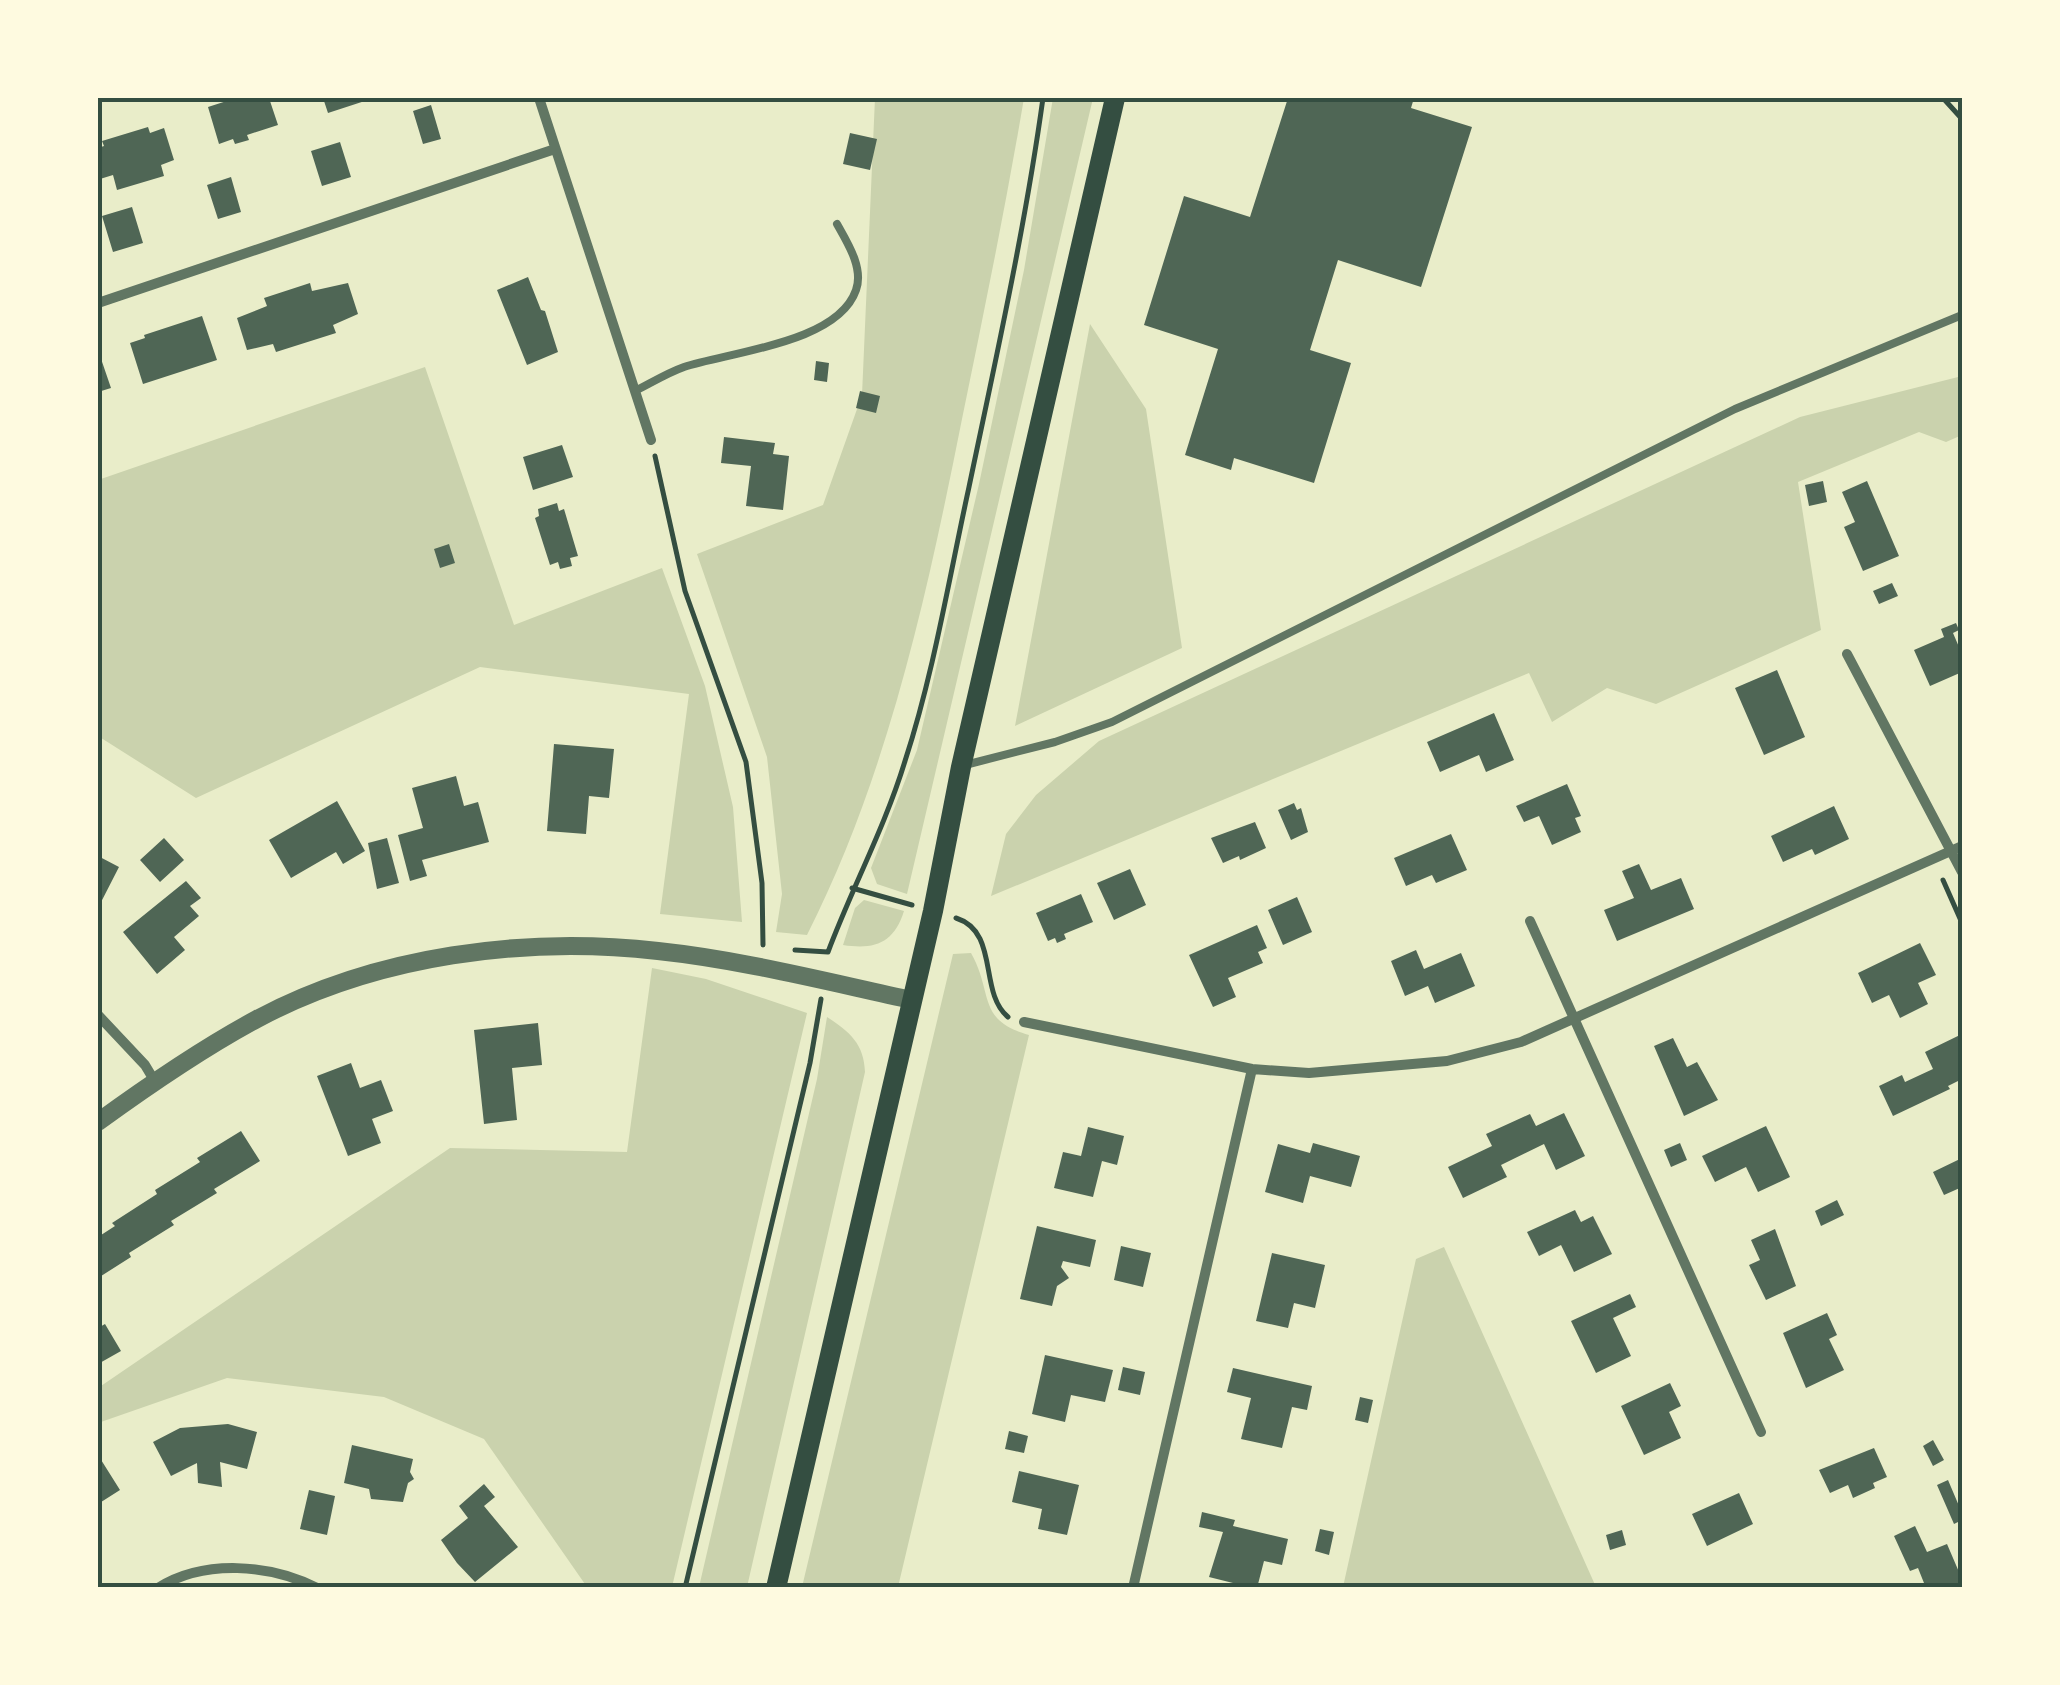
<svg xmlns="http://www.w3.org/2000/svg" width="2060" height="1685" font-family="Signika,sans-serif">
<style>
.green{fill:#cad2ad}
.building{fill:#4f6655}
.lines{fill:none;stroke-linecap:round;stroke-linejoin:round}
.path{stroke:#344e41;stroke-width:5}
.service{stroke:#617663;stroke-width:8}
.minor{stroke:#617663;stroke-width:10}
.tertiary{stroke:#617663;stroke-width:18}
.secondary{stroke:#344e41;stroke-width:20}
.neatline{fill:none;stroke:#344e41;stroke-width:4}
</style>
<rect width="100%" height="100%" fill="#e9edc9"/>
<path class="green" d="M875 98H1024C1006 205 984 312 962 419 927 595 888 775 807 935L776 932 782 894 767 757 697 554 823 505 862 395Z
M1053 98H1093L907 894 877 884 871 868 917 750 979 484 1024 270Z
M1090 324 1146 409 1182 648 1015 726Z
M425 367 514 625 662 568 705 686 733 807 742 922 660 914 689 694 480 667 196 798 98 736V480Z
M1962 376V435L1946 442 1919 432 1798 482 1821 630 1656 704 1607 688 1552 722 1529 673 991 896 1006 834 1036 795 1099 741 1800 417Z
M864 900 904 911C894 943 875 950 843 945L855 908Z
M971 953C994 994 976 1020 1029 1035L898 1587H802L953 954Z
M652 968 706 979 807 1013 672 1587H587L484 1439 384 1397 227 1378 98 1423V1388L450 1148 627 1152Z
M827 1017C850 1032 864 1044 865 1072L747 1587H699L817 1079Z
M1444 1247 1596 1587H1343L1416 1259Z"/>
<path class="building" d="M236 98H269L278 125 247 135 249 140 235 144 233 139 219 144 208 107Z
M323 98H374L328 113Z
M1288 98H1414L1411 108 1472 127 1421 287 1338 260 1310 350 1351 363 1314 483 1234 458 1231 470 1185 455 1218 349 1144 325 1184 196 1250 217Z
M431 105 441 139 423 144 413 111Z
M148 127 150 133 164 128 174 160 161 165 164 176 117 190 113 175 100 179 98 148 104 146 102 141Z
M850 133 877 139 870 170 843 164Z
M340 142 351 177 322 186 311 151Z
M231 177 241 212 218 219 207 185Z
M132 207 143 243 113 252 102 216Z
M528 277 541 310 545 311 558 352 527 365 497 290Z
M310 283 312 291 348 283 358 314 333 325 336 333 276 352 273 344 247 350 237 318 267 306 264 298Z
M202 316 217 360 143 384 130 343 145 338 144 335Z
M98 350 111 388 98 392Z
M816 361 829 363 827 382 814 380Z
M860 391 880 396 876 413 856 408Z
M724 437 775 443 773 454 789 456 783 510 746 506 751 466 721 463Z
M562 445 573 477 533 490 523 457Z
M1823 481 1827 502 1809 506 1805 485Z
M1867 481 1899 556 1863 571 1844 527 1855 522 1842 492Z
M557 503 559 511 564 509 578 556 570 558 572 566 560 569 558 562 550 565 535 518 539 516 538 509Z
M449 544 455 563 440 568 434 549Z
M1892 583 1898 596 1879 604 1873 591Z
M1956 623 1959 630 1953 633 1962 654V672L1930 686 1914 650 1944 637 1941 629Z
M1777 670 1805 737 1764 755 1735 688Z
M1494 713 1514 760 1486 772 1479 755 1440 772 1427 742Z
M554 744 614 749 609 798 589 796 586 834 547 831Z
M456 776 464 806 478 802 489 842 422 860 427 876 410 881 398 835 423 828 412 788Z
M1567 784 1581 816 1575 818 1581 832 1552 845 1539 816 1524 822 1516 806Z
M337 801 365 851 343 864 336 852 291 878 269 840Z
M1294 803 1297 810 1301 808 1308 832 1291 840 1278 810Z
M1834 806 1849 839 1815 855 1812 849 1783 862 1771 836Z
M1255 822 1266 848 1240 860 1239 856 1223 863 1211 838Z
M1451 834 1467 870 1436 883 1432 875 1406 886 1394 858Z
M164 838 184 860 160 882 140 860Z
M387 838 399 883 377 889 368 843Z
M98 856 119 867 98 908Z
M1639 864 1651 890 1681 878 1694 909 1617 941 1604 910 1634 898 1622 871Z
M1130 869 1146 905 1114 920 1097 883Z
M186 881 201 898 190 906 199 916 174 937 185 950 157 974 123 932Z
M1081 894 1093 922 1064 934 1066 939 1057 943 1055 938 1048 941 1036 913Z
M1297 897 1312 932 1283 945 1268 910Z
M1257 925 1267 948 1258 952 1263 963 1228 978 1236 997 1213 1007 1189 955Z
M1920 943 1936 975 1918 983 1928 1004 1900 1018 1889 995 1872 1003 1858 973Z
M1416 950 1424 969 1461 953 1475 986 1435 1003 1428 986 1405 996 1391 961Z
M538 1023 542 1065 512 1068 517 1120 484 1124 474 1030Z
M1962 1034V1079L1948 1086 1950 1089 1893 1116 1879 1086 1902 1075 1905 1082 1933 1069 1925 1052Z
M1673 1038 1687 1067 1697 1062 1718 1100 1684 1116 1654 1046Z
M351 1063 360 1088 381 1080 393 1111 372 1119 381 1143 348 1156 317 1076Z
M1564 1113 1585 1156 1556 1170 1544 1144 1501 1165 1507 1177 1463 1198 1448 1167 1492 1146 1486 1134 1530 1114 1536 1126Z
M1766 1126 1790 1177 1758 1192 1746 1167 1715 1182 1702 1156Z
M1088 1127 1124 1136 1117 1165 1102 1161 1093 1197 1054 1188 1063 1152 1081 1156Z
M241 1131 260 1161 214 1189 217 1193 171 1221 174 1225 129 1253 131 1257 98 1278V1237L115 1226 112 1223 157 1194 155 1190 200 1162 197 1158Z
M1313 1143 1360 1156 1351 1187 1310 1176 1303 1203 1265 1192 1278 1144 1310 1153Z
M1680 1143 1687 1160 1671 1167 1664 1150Z
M1962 1158V1187L1944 1195 1933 1172Z
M1837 1200 1844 1215 1821 1226 1815 1211Z
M1575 1210 1581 1222 1593 1216 1612 1254 1574 1272 1561 1245 1539 1256 1527 1232Z
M1037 1226 1096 1240 1090 1267 1063 1261 1061 1267 1069 1278 1057 1286 1052 1306 1020 1299Z
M1775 1229 1796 1286 1766 1300 1749 1265 1760 1260 1751 1240Z
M1121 1246 1151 1253 1143 1287 1114 1280Z
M1272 1253 1325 1265 1315 1308 1294 1303 1288 1328 1256 1321Z
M1630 1294 1636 1307 1613 1318 1631 1356 1596 1373 1571 1321Z
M1827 1313 1837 1335 1829 1339 1844 1370 1806 1388 1783 1333Z
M105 1324 121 1351 98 1364V1328Z
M1045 1355 1113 1370 1105 1402 1071 1395 1065 1422 1032 1414Z
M1123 1367 1145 1372 1140 1395 1118 1390Z
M1233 1368 1312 1386 1307 1410 1292 1407 1282 1448 1241 1439 1251 1398 1227 1392Z
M1670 1383 1681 1406 1669 1412 1681 1438 1644 1455 1621 1406Z
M1360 1397 1373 1400 1368 1423 1355 1420Z
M228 1424 257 1432 247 1469 220 1462 222 1487 198 1483 197 1463 171 1476 153 1442 180 1428Z
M1009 1431 1028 1436 1024 1453 1005 1449Z
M1933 1440 1944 1460 1933 1466 1923 1446Z
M352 1445 413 1459 410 1472 414 1479 408 1483 403 1502 371 1499 369 1489 344 1483Z
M1874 1448 1887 1477 1873 1483 1875 1488 1853 1498 1848 1485 1830 1493 1819 1470Z
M98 1455 120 1490 98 1504Z
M1019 1471 1079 1485 1067 1535 1038 1529 1042 1509 1012 1502Z
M1948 1480 1962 1513V1520L1954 1524 1937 1485Z
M484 1484 495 1497 484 1506 518 1547 475 1582 457 1563 441 1540 468 1518 459 1506Z
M309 1490 335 1496 327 1535 300 1529Z
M1739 1493 1753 1524 1707 1546 1692 1514Z
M1202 1512 1235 1520 1233 1526 1288 1539 1282 1565 1264 1561 1257 1588H1237V1584L1209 1577 1223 1532 1199 1527Z
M1915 1526 1927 1552 1947 1544 1962 1579V1588H1926L1918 1568 1910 1571 1894 1536Z
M1320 1529 1334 1532 1329 1555 1315 1551Z
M1622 1530 1626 1545 1610 1550 1606 1535Z"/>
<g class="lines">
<path class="path" d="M1943 98 1962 119
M655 456 685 591 746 762 762 883 763 945
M1943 880 1962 923
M852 888 912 905
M956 918C1000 932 978 992 1008 1017
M795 950 828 952C852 888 885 827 905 761 934 672 949 578 969 487 996 358 1025 228 1043 98
M685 1588 810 1063 821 999"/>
<path class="service" d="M635 391C651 383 667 373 684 367 730 352 838 343 856 290 864 268 847 242 837 224
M965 765 1055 742 1112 722 1735 409 1962 315"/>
<path class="minor" d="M539 98 651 440
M98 303 555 149
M1847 654 1962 872
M1530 921 1761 1432
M98 1015 145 1065 154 1080
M1024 1022 1252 1069 1309 1073 1447 1061 1521 1042 1962 846
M158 1588C204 1559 270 1564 317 1588
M1133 1588 1252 1069"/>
<path class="tertiary" d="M98 1122C149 1085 201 1049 257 1019 377 955 524 936 658 951 743 960 828 982 912 1000"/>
<path class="secondary" d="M776 1588 933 911 961 767 1115 98"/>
</g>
<rect width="2060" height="1685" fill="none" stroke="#fefae0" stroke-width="200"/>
<rect x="100" y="100" width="1860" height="1485" class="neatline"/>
</svg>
